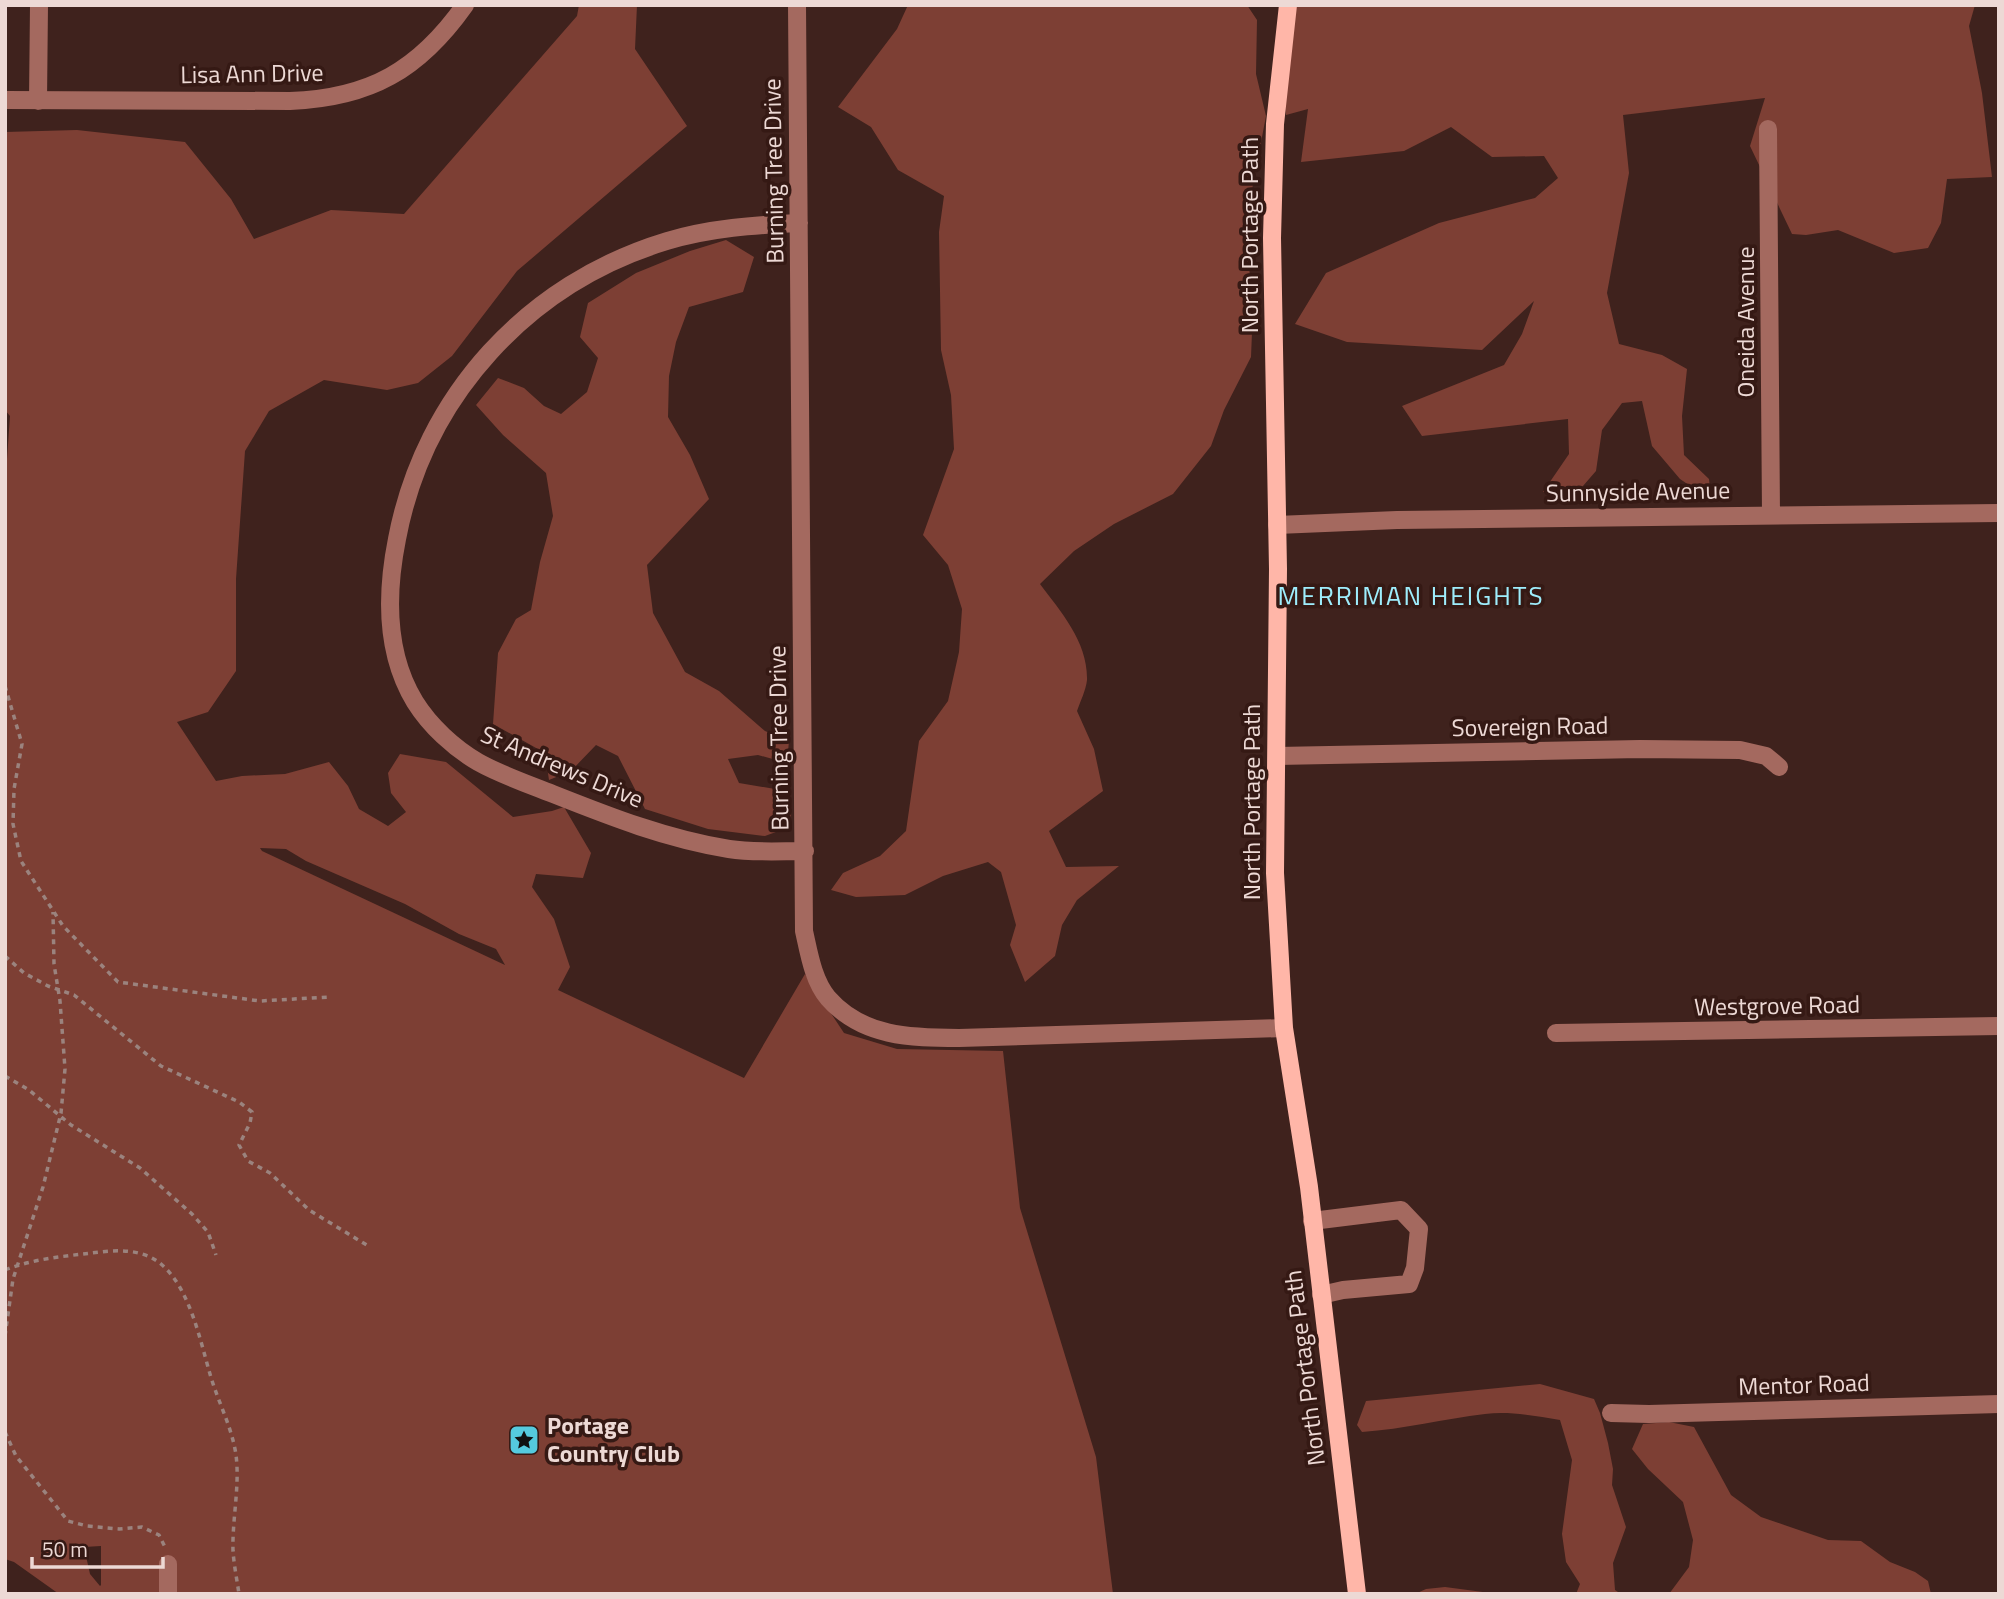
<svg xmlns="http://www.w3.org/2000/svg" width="2004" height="1599" font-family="'Titillium Web',sans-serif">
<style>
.green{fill:#7d3f34;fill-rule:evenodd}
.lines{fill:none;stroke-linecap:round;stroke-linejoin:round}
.path{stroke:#9b837e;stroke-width:3.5;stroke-dasharray:5 5;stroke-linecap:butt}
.minor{stroke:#a4695f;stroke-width:18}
.major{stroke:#ffb6a8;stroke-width:18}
.labels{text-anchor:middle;stroke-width:7;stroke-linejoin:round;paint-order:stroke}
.street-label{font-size:24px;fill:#edd9d5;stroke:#351914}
.poi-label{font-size:24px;font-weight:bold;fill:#edd9d5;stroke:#351914;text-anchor:start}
.neighbourhood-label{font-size:26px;letter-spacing:2px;fill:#9eedfc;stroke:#351914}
</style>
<rect width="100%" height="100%" fill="#3f221d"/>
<path class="green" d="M579 5H637L635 49 687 126 517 271 452 356 418 383 387 390 324 380 269 411 245 451 236 579V671L208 712 177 722 216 781 242 776 285 774 329 762 348 786 359 809 388 826 406 812 391 793 388 773 400 754 446 762 513 817 552 811 564 807 591 853 583 878 536 874 532 887 554 919 570 967 558 990 744 1078 805 974 844 1033 897 1049 1003 1051 1020 1208 1096 1457 1113 1594H59L14 1562 5 1559V458L7 459 10 416 5 410V132L77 130 185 142 231 199 254 239 331 210 404 214 577 16ZM260 848 286 849 306 861 405 904 459 934 496 949 505 965 262 851ZM101 1546V1585L100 1586 90 1574 84 1547Z
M908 5H1247L1257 20 1256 74 1266 116 1251 195 1247 246 1253 308 1251 357 1224 410 1211 446 1173 494 1114 524 1074 551 1040 584C1061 612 1088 642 1087 680 1086 690 1080 702 1077 711L1094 749 1103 791 1049 831 1066 867 1119 866 1077 900 1062 925 1055 956 1025 982 1010 945 1016 925 1001 872 988 862 943 876 905 895 856 897 831 890 843 873 880 856 906 831 919 741 948 701 959 652 962 609 948 565 923 535 954 449 951 395 941 350 939 232 944 196 898 170 871 127 838 107 897 29Z
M1296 5H1975L1969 26 1982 93 1992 177 1947 179 1941 223 1928 248 1894 253 1838 230 1806 235 1792 234 1750 146 1765 98 1623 115 1629 173 1607 293 1619 344 1662 355 1687 369 1682 416 1684 455 1709 479 1711 500 1680 479 1652 446 1642 401 1622 403 1602 430 1596 471 1576 494 1543 492 1569 454 1568 419 1422 436 1402 406 1504 365 1522 334 1534 301 1482 350 1347 342 1295 324 1326 273 1439 223 1535 198 1558 178 1544 156 1492 157 1451 127 1404 151 1301 162 1308 109 1286 115 1285 106Z
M726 240 754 257 743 292 689 307 676 342 669 376 668 417 690 455 709 499 647 565 653 613 685 672 719 691 765 731 789 741 787 763 758 755 728 759 739 783 775 789 791 815 784 829 765 836 708 829 645 809 618 756 596 745 571 771 549 780 545 753 493 724 498 653 516 619 531 610 540 562 553 516 546 473 503 435 476 405 498 378 524 388 544 406 561 414 587 392 598 358 580 337 588 303 636 273 690 251Z
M1540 1384 1594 1399 1600 1413 1608 1443 1613 1469 1612 1485 1626 1527 1613 1563 1615 1590 1621 1594H1576L1580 1584 1566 1562 1562 1534 1572 1460 1560 1420C1536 1416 1510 1411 1485 1414 1444 1419 1404 1429 1362 1432L1357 1425 1366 1401Z
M1669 1422 1694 1427 1731 1495 1761 1517 1828 1540 1861 1541 1890 1562 1915 1572 1928 1581 1931 1594H1669L1689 1567 1693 1540 1683 1502 1648 1469 1632 1449 1643 1424Z
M1445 1587 1498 1594H1415L1426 1589Z"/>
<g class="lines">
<path class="path" d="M5 686 22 744 14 789 13 824 21 861 63 926 118 982 260 1001 329 997
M5 956 24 973 48 986 74 995 161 1066 239 1102 252 1112 250 1123 239 1145 248 1161 270 1173 309 1210 370 1247
M5 1076 29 1090 71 1125 140 1168 192 1214 208 1232 216 1255
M5 1270C30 1260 57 1257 83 1254 102 1252 123 1248 142 1254 186 1266 199 1337 210 1374 218 1402 232 1427 236 1455 240 1486 232 1520 233 1551 234 1565 237 1580 239 1594
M5 1336 13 1279 43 1187 61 1113 65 1069 60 1001 54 964 53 912
M5 1432 16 1456 68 1521 87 1526 119 1529 142 1527 159 1535 166 1549"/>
<path class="minor" d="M797 5 804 931C809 953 813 980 828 998 862 1037 911 1038 959 1038L1284 1028
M5 100 290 101C370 98 419 70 465 5
M38 101 39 5
M1768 129 1771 515
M799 223C755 225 710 228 667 241 528 283 424 396 397 539 386 594 385 653 415 702 430 726 454 748 478 762 501 775 528 784 553 794 611 817 667 839 729 849 754 853 780 851 805 851
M1277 525 1397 520 1999 513
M1277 756 1640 749 1740 750 1766 756 1779 767
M1556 1033 1999 1026
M1312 1221 1401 1210 1419 1229 1415 1268 1409 1284 1343 1290 1321 1295
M1611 1413 1649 1414 1999 1404
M168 1594V1564"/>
<path class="major" d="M1288 5 1275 124 1272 238 1278 569 1275 873 1284 1028 1309 1187 1357 1594"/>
</g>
<defs>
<g id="sight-square" transform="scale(1.575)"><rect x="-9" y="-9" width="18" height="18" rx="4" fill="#55cade" stroke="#351914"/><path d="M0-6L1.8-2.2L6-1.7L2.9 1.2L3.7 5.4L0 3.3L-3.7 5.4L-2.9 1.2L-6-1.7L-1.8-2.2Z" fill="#111"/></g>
</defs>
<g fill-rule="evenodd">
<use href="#sight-square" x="524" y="1440"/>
</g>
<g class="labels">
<g class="street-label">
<text transform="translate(252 74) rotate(-1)" y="8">Lisa Ann Drive</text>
<text transform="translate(774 171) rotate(-91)" y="8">Burning Tree Drive</text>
<text transform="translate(1250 235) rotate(-90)" y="8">North Portage Path</text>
<text transform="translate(1746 322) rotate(-90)" y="8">Oneida Avenue</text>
<text transform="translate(1638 492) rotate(-1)" y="8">Sunnyside Avenue</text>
<text transform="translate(1530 727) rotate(-1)" y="8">Sovereign Road</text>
<text transform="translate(779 738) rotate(-91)" y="8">Burning Tree Drive</text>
<text transform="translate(562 767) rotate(23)" y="8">St Andrews Drive</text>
<text transform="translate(1252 802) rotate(-90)" y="8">North Portage Path</text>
<text transform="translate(1777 1006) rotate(-1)" y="8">Westgrove Road</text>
<text transform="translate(1305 1368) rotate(-97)" y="8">North Portage Path</text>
<text transform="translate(1804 1385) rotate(-2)" y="8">Mentor Road</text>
</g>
<g class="poi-label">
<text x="547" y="1434">Portage<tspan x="547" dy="28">Country Club</tspan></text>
</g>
<g class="neighbourhood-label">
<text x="1411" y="605">MERRIMAN HEIGHTS</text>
</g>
</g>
<rect width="2004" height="1599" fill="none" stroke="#edd9d5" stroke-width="14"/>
<path d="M32 1557v10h131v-10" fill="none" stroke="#edd9d5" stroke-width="3.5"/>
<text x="42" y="1557" font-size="21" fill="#edd9d5" stroke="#351914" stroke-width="5" paint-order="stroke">50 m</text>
</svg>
